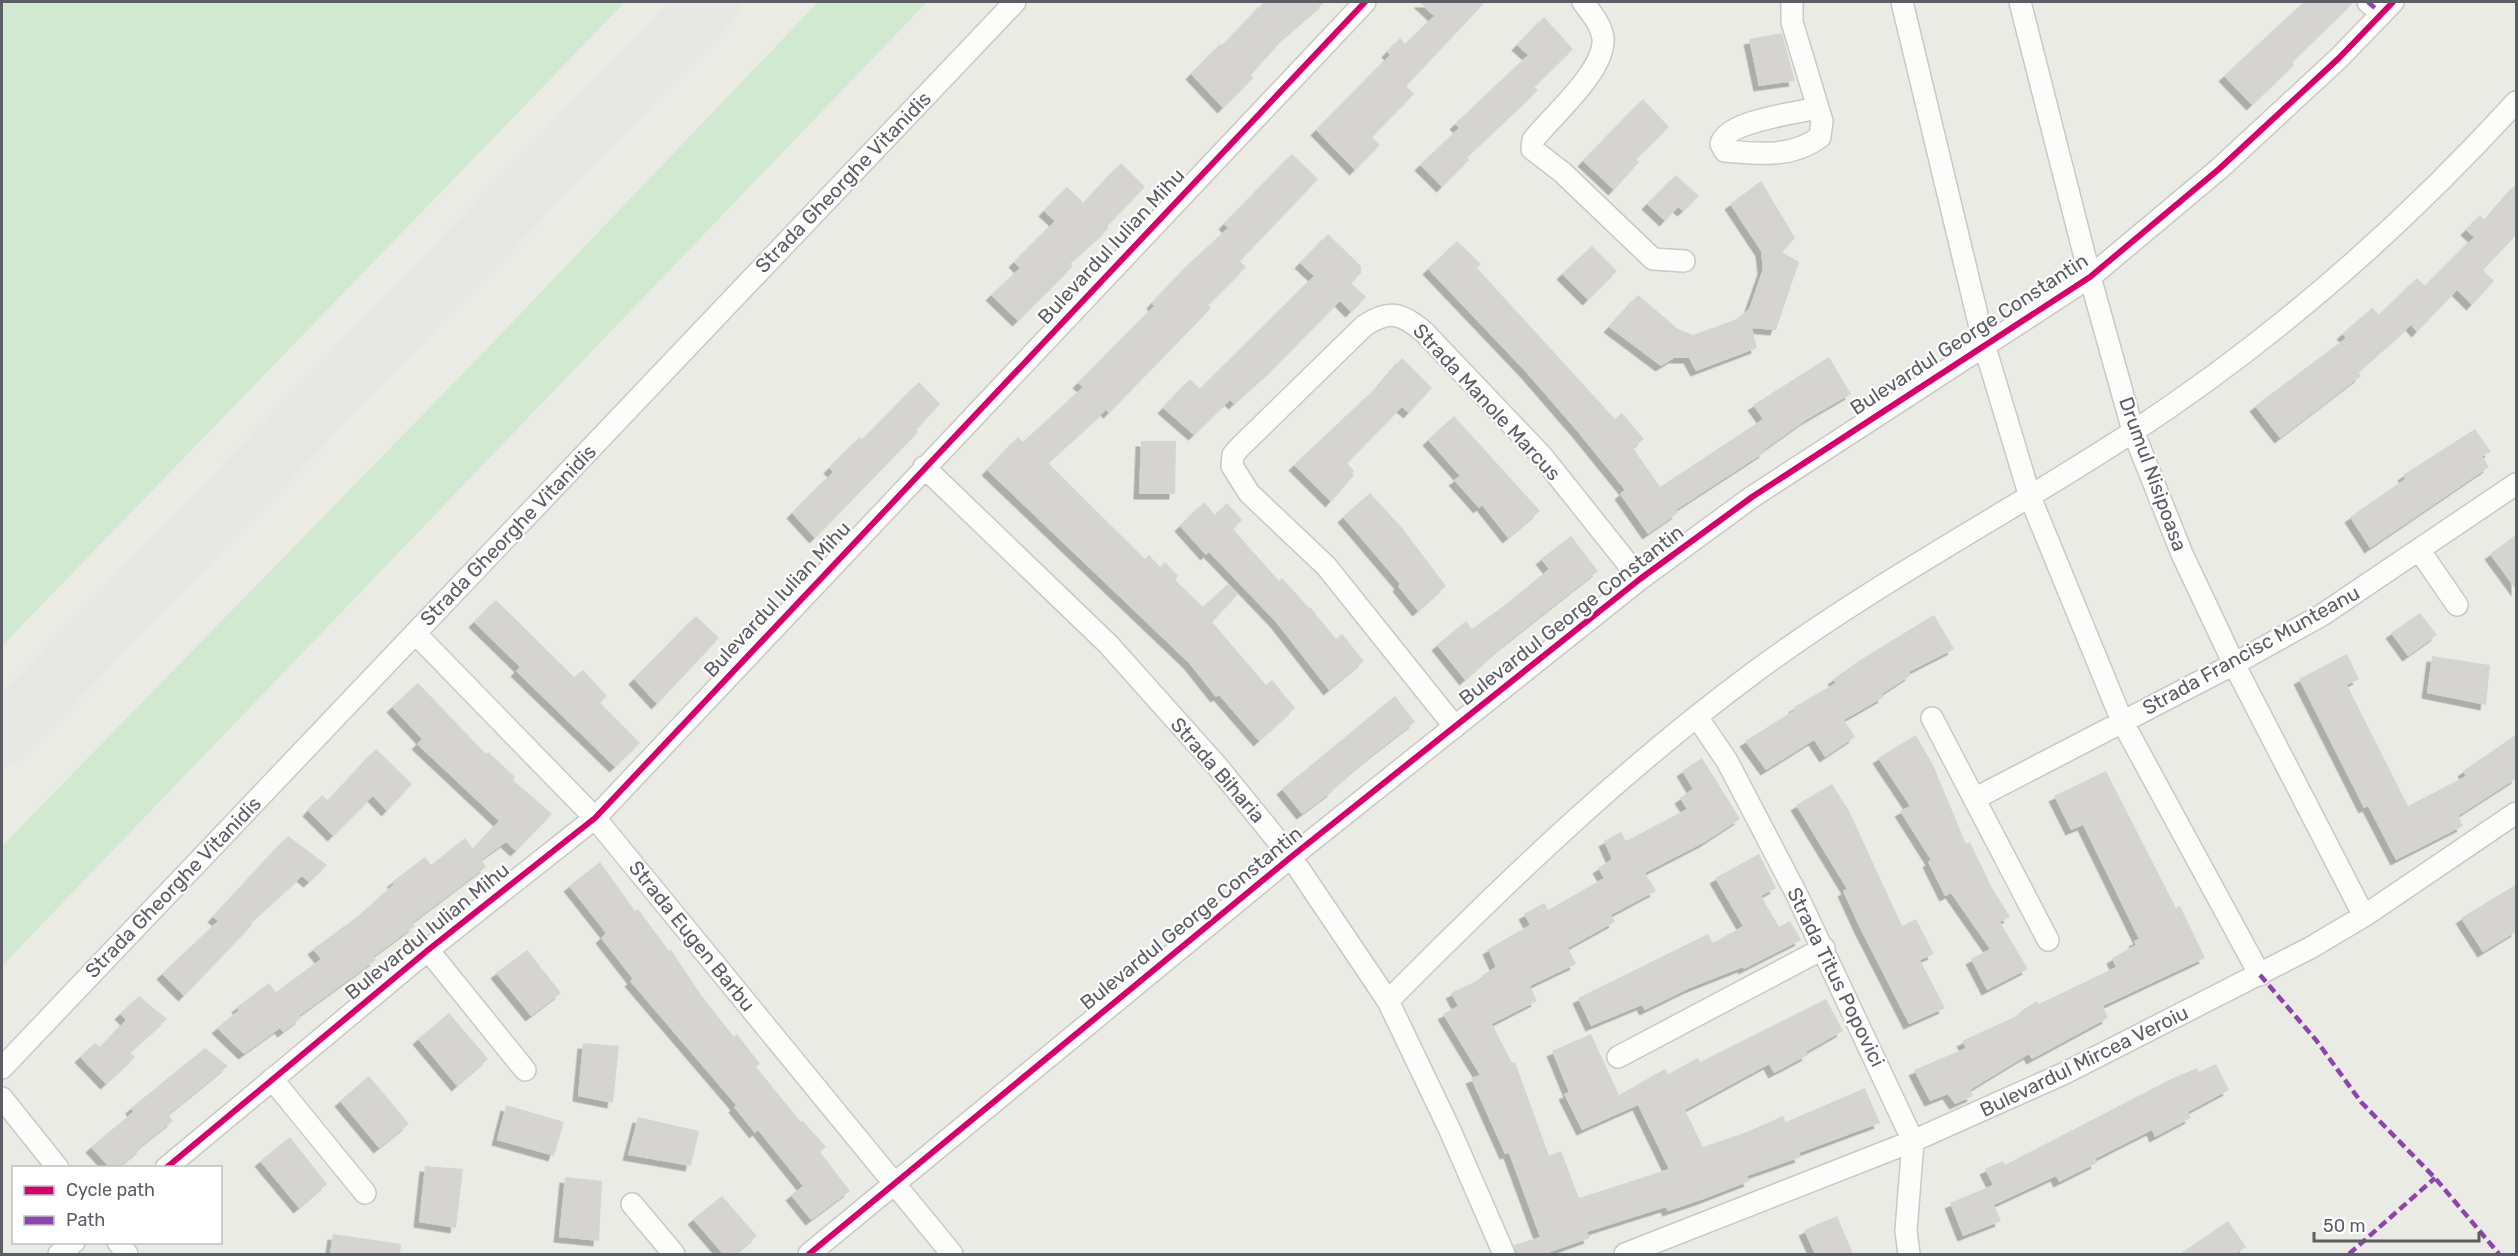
<svg xmlns="http://www.w3.org/2000/svg" width="2518" height="1256" font-family="Rubik,sans-serif">
<style>
.green{fill:#d2e9d1}
.lines{fill:none;stroke-linecap:round;stroke-linejoin:round}
.taxiway{stroke:#e7e7e4;stroke-width:60}
.building{fill:#d5d4d0;filter:url(#shadow)}
.street-casing{stroke:#c8c9c7;stroke-width:24}
.street{stroke:#fcfcfb;stroke-width:21}
.quiet{stroke:#8e44ad;stroke-width:4.5;stroke-dasharray:9 4.5;stroke-linecap:butt}
.cycleway-casing{stroke:#fff;stroke-width:10}
.cycleway{stroke:#d6006c;stroke-width:6}
.labels{text-anchor:middle;stroke-width:4.5;stroke-linejoin:round;paint-order:stroke}
.street-label{font-size:20px;fill:#5b5e64;stroke:#fff}
</style>
<defs>
<filter id="shadow"><feDropShadow dx="-5.5" dy="5.5" stdDeviation="0" flood-color="#0004"/></filter>
</defs>
<rect width="100%" height="100%" fill="#ebebe5"/>
<path class="green" d="M2 2H625L2 646Z
M818 2H927L2 966V846L480 356Z"/>
<g class="lines">
<path class="taxiway" d="M2 736 710 2"/>
</g>
<path class="building" d="M1264 2H1325L1285 37 1251 75 1253 78 1223 108 1191 74 1220 44 1222 46Z
M1419 2H1485L1406 86 1414 94 1372 137 1380 145 1355 170 1316 130 1390 55 1387 52 1400 38 1405 44 1434 16Z
M2304 2H2354L2292 62 2294 65 2252 105 2224 76Z
M1544 17 1573 49 1534 87 1538 90 1467 157 1469 160 1442 187 1420 165 1459 128 1455 124 1528 55 1517 45Z
M1782 33 1795 81 1759 86 1749 39Z
M1643 99 1669 127 1636 159 1639 162 1614 190 1583 161Z
M1292 154 1318 179 1240 261 1246 267 1208 305 1211 308 1109 413 1106 410 1048 463 1145 559 1149 555 1160 567 1165 562 1178 576 1175 580 1203 607 1228 584 1238 594 1212 622 1266 685 1272 680 1295 708 1259 741 1219 695 1216 697 1189 663 987 470 1018 437 1023 442 1083 387 1078 383 1154 306 1152 303 1190 263 1228 228 1224 224Z
M1121 163 1145 187 1107 226 1109 228 1070 263 1073 266 1018 321 991 295 1020 268 1014 262 1055 221 1044 211 1067 187 1084 203Z
M1676 175 1699 196 1683 211 1678 207 1665 221 1647 204Z
M1761 181 1795 238 1782 252 1799 262 1776 330 1752 328 1757 348 1696 371 1689 358H1674L1661 366 1609 327 1638 295 1678 329 1693 335 1737 319 1749 309 1763 269 1761 251 1730 204Z
M2517 183V234L2483 270 2494 281 2472 305 2457 290 2417 332 2411 325 2358 372 2361 376 2280 438 2255 406 2346 338 2342 334 2372 308 2379 315 2417 278 2425 286 2474 237 2466 230 2480 215 2485 220Z
M1328 234 1361 266V273L1351 283 1366 297 1351 312 1340 301 1275 367 1234 404 1230 400 1194 435 1163 408 1190 379 1200 389 1314 276 1300 263Z
M1457 241 1481 264 1477 268 1615 419 1622 413 1644 439 1633 448 1660 487 1763 419 1753 405 1829 357 1851 394 1806 420 1764 450 1765 452 1676 510 1678 513 1648 534 1620 494 1625 490 1578 432 1526 372 1428 269Z
M1592 246 1617 271 1588 300 1562 274Z
M1402 358 1432 388 1409 413 1402 407 1347 463 1354 471 1352 473 1354 475 1331 502 1294 465 1379 385Z
M919 382 940 404 916 430 918 432 815 538 792 513 833 472 829 468 860 437 862 440Z
M1454 416 1540 511 1508 538 1482 505 1479 508 1454 480 1460 476 1428 440Z
M2475 429 2491 452 2482 456 2489 467 2370 548 2350 517 2405 479 2403 475Z
M1141 441H1176L1175 494H1139Z
M1370 493 1402 528 1446 586 1418 611 1398 586 1400 584 1343 517Z
M1204 502 1215 515 1227 503 1242 520 1233 529 1279 581 1282 578 1309 608 1310 607 1336 639 1342 634 1364 661 1329 690 1276 622 1209 552 1206 555 1180 526Z
M2517 534V591L2490 554Z
M1571 536 1598 571 1504 645 1465 680 1437 645 1466 621 1472 629 1505 605 1549 569 1541 559Z
M496 600 574 677 583 670 607 696 600 703 640 743 615 767 516 671 520 667 474 622Z
M2420 613 2437 635 2408 656 2391 633Z
M1934 615 1954 649 1909 672 1911 675 1882 694 1884 697 1844 720 1855 737 1825 757 1814 740 1766 770 1745 741 1795 710 1794 707 1836 683 1833 679 1868 655Z
M696 616 719 638 657 704 634 679Z
M2347 654 2359 679 2347 685 2408 806 2466 776 2463 771 2517 734V778L2458 816 2463 826 2396 860 2368 806 2364 808 2299 679Z
M2432 656 2490 665 2486 705 2427 693Z
M418 683 486 754 488 752 515 777 513 780 552 814 516 851 506 842 481 860 486 867 412 923 415 926 373 957 376 960 299 1016 301 1018 283 1032 280 1028 244 1054 217 1028 239 1010 237 1007 269 983 276 992 321 959 313 949 357 917 394 884 392 882 425 857 431 865 465 838 473 849 499 821 417 744 422 739 392 707Z
M1395 696 1415 722 1371 756 1332 789 1333 791 1302 814 1282 789Z
M1916 735 1933 765 1966 844 1970 842 1991 886 2010 917 2000 922 2028 969 1987 990 1971 959 1990 949 1951 893 1945 896 1928 862 1931 860 1900 811 1910 806 1878 758Z
M376 749 412 784 387 811 373 796 333 836 308 811 322 795 328 801Z
M1702 758 1740 819 1705 842 1645 873 1656 891 1611 915 1615 922 1568 948 1576 964 1530 986 1537 1001 1492 1024 1512 1063 1515 1062 1549 1156 1561 1151 1579 1198 1669 1169 1638 1105 1582 1130 1564 1094 1569 1092 1552 1051 1591 1034 1619 1095 1665 1069 1668 1074 1698 1058 1700 1062 1826 999 1843 1031 1806 1052 1808 1055 1774 1073 1769 1064 1685 1110 1703 1147 1747 1132 1783 1116 1786 1122 1865 1088 1880 1123 1799 1153 1801 1157 1747 1176 1750 1181 1701 1200 1668 1211 1666 1207 1587 1232 1590 1238 1545 1254H1517L1514 1245 1540 1237 1509 1153 1505 1154 1471 1078 1480 1075 1443 1014 1458 1006 1451 993 1483 978 1481 976 1496 967 1488 949 1530 925 1524 914 1544 903 1548 910 1604 878 1598 868 1612 859 1604 841 1621 832 1626 841 1687 809 1680 798 1693 789 1682 771Z
M2106 771 2176 908 2180 906 2205 958 2103 1006 2108 1018 2032 1059 2029 1054 1970 1090 1973 1096 1955 1104 1948 1094 1930 1101 1914 1070 1966 1048 1962 1041 2023 1013 2021 1011 2037 1001 2039 1004 2116 967 2112 958 2136 945 2134 941 2139 939 2083 825 2071 830 2054 796Z
M1832 784 1849 811 1902 926 1916 919 1934 954 1920 960 1945 1008 1909 1024 1860 928 1843 891 1847 889 1796 805Z
M288 836 327 865 309 882 302 876 250 923 252 925 184 996 162 974 218 921 213 917Z
M1759 854 1776 888 1761 896 1779 927 1790 921 1801 940 1744 969 1743 967 1690 988 1645 1010 1642 1005 1591 1026 1578 998 1708 934 1713 943 1743 926 1715 878Z
M600 862 635 911 638 909 669 951 671 950 701 995 734 1037 737 1034 760 1064 756 1067 801 1122 802 1120 826 1147 820 1152 850 1191 811 1220 791 1195 803 1186 758 1130 755 1133 734 1107 736 1105 630 981 633 979 601 938 606 933 569 886Z
M2517 884V931L2483 952 2461 918Z
M527 950 561 993 531 1016 496 973Z
M139 996 167 1019 130 1052 135 1057 106 1084 80 1057 95 1043 101 1047 126 1020 120 1014Z
M449 1013 488 1059 457 1086 418 1039Z
M583 1043 619 1046 613 1103 578 1096Z
M205 1048 228 1066 168 1115 173 1121 141 1146 142 1148 119 1167H109L91 1147 133 1112 131 1108Z
M2216 1064 2229 1090 2188 1112 2191 1118 2155 1137 2152 1130 2095 1159 2097 1163 2059 1182 2056 1176 1994 1205 2001 1221 1963 1236 1950 1203 1993 1185 1985 1169 2003 1161 2005 1165 2171 1079 2197 1068 2199 1072Z
M369 1076 409 1124 379 1148 340 1101Z
M506 1105 564 1122 554 1156 497 1140Z
M638 1117 699 1131 691 1166 628 1155Z
M290 1137 327 1184 299 1208 260 1161Z
M425 1166 463 1169 456 1228 419 1222Z
M565 1177 602 1181 599 1241 559 1237Z
M722 1196 757 1236 736 1254H723L693 1219Z
M1837 1216 1853 1254H1815L1804 1230Z
M2228 1221 2246 1247 2235 1254H2180Z
M333 1234 401 1244 400 1254H330Z"/>
<g class="lines">
<g class="street-casing">
<path id="street" d="M1583 2C1591 13 1601 24 1603 38 1606 70 1552 116 1533 140L1532 149 1562 172 1653 259 1684 261
M1792 2V22L1818 108 1822 121 1820 137C1792 158 1758 154 1725 151L1721 144C1726 121 1796 113 1818 108
M1902 2 1984 344 2030 497 2122 721 2260 975
M2020 2 2090 277 2133 431 2182 554 2234 664 2364 916
M2368 2 2382 14
M924 467 1108 644 1217 766 1291 857 1388 1001 1449 1128 1504 1254
M2420 551 2457 605
M415 633 595 818 952 1254
M1697 717 1727 761 1797 895 1913 1141 1906 1231 1909 1254
M1932 718 2048 940
M1455 727 1326 566 1249 493 1232 466 1233 455 1240 447 1364 326C1389 309 1402 313 1424 332L1542 456 1640 579
M1974 799 2234 664 2322 615 2516 484
M428 950 525 1070
M1388 1001C1504 884 1623 769 1756 671 1875 583 2007 514 2131 433 2273 340 2402 227 2516 102
M1618 1057 1824 948
M2 1068 1015 2
M272 1079 365 1193
M2 1098 58 1168
M166 1168 428 950 595 818 1365 2
M632 1204 674 1254
M118 1242 127 1254
M59 1254 74 1242
M809 1254 1291 857 1640 579 1752 497 2090 277 2219 169 2339 58 2393 2
M1625 1254 1913 1141 2065 1073 2310 948 2364 916 2516 813"/>
</g>
<use href="#street" class="street"/>
<path class="quiet" d="M2368 2 2382 14
M2260 975 2316 1040 2361 1102 2435 1178 2499 1254
M2349 1254 2435 1178"/>
<g class="cycleway-casing">
<path id="cycleway" d="M166 1168 428 950 595 818 1365 2
M809 1254 1291 857 1640 579 1752 497 2090 277 2219 169 2339 58 2393 2"/>
</g>
<use href="#cycleway" class="cycleway"/>
</g>
<g class="labels">
<g class="street-label">
<text transform="translate(843 182) rotate(-46)" y="7">Strada Gheorghe Vitanidis</text>
<text transform="translate(1111 246) rotate(-47)" y="7">Bulevardul Iulian Mihu</text>
<text transform="translate(1969 334) rotate(-33)" y="7">Bulevardul George Constantin</text>
<text transform="translate(1487 402) rotate(47)" y="7">Strada Manole Marcus</text>
<text transform="translate(2153 474) rotate(70)" y="7">Drumul Nisipoasa</text>
<text transform="translate(508 535) rotate(-46)" y="7">Strada Gheorghe Vitanidis</text>
<text transform="translate(777 599) rotate(-47)" y="7">Bulevardul Iulian Mihu</text>
<text transform="translate(1571 615) rotate(-38)" y="7">Bulevardul George Constantin</text>
<text transform="translate(2251 650) rotate(-29)" y="7">Strada Francisc Munteanu</text>
<text transform="translate(1218 770) rotate(49)" y="7">Strada Biharia</text>
<text transform="translate(173 887) rotate(-46)" y="7">Strada Gheorghe Vitanidis</text>
<text transform="translate(1191 918) rotate(-39)" y="7">Bulevardul George Constantin</text>
<text transform="translate(427 931) rotate(-39)" y="7">Bulevardul Iulian Mihu</text>
<text transform="translate(692 936) rotate(51)" y="7">Strada Eugen Barbu</text>
<text transform="translate(1836 977) rotate(64)" y="7">Strada Titus Popovici</text>
<text transform="translate(2084 1061) rotate(-26)" y="7">Bulevardul Mircea Veroiu</text>
</g>
</g>
<rect width="2518" height="1256" fill="none" stroke="#5b5e64" stroke-width="6"/>
<rect x="12" y="1166" width="210" height="78" fill="#ffffff" stroke="#bdbfc1" stroke-width="1.5"/>
<rect x="24" y="1186" width="30" height="9" fill="#d6006c" stroke="#bdbfc1" stroke-width="1.5"/>
<text x="66" y="1196" font-size="18" fill="#5b5e64">Cycle path</text>
<rect x="24" y="1216" width="30" height="9" fill="#8e44ad" stroke="#bdbfc1" stroke-width="1.5"/>
<text x="66" y="1226" font-size="18" fill="#5b5e64">Path</text>
<path d="M2314 1232v9h165v-9" fill="none" stroke="#5b5e64" stroke-width="3"/>
<text x="2323" y="1232" font-size="18" fill="#5b5e64" stroke="#ffffff" stroke-width="4.5" paint-order="stroke">50 m</text>
</svg>
